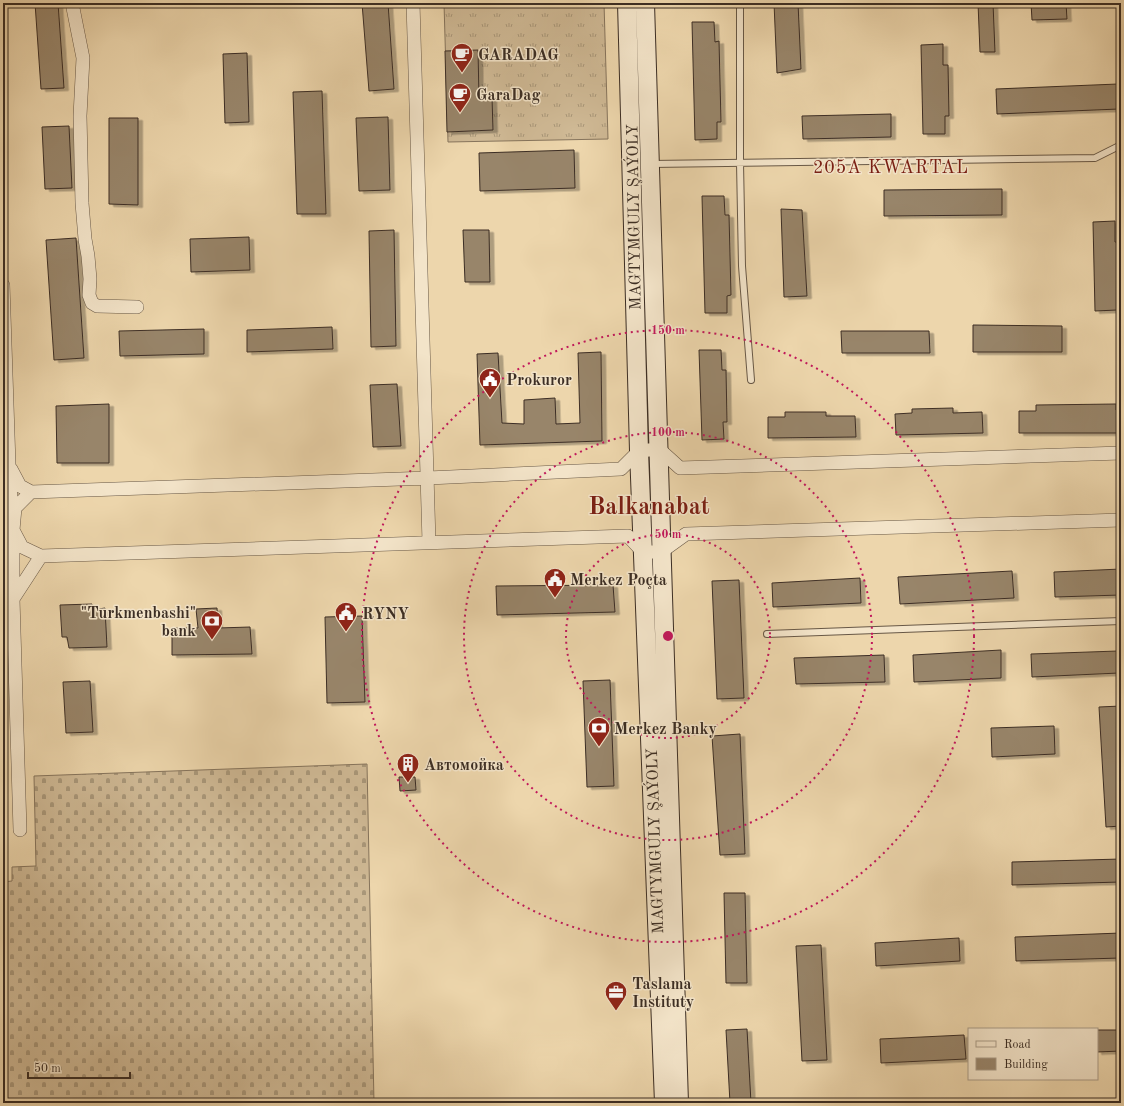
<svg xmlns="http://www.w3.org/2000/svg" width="1124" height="1106" font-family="'Old Standard TT',serif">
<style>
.grass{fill:url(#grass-tufts);stroke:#86745c}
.cemetery{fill:url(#cemetery-stones);stroke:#86745c}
.building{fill:#98856b;stroke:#3c2e24;filter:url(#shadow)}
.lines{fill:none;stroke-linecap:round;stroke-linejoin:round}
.lane-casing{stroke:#685846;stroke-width:8}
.street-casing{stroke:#685846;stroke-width:14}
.secondary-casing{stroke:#3c2e24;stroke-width:20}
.lane{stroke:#f3e4c9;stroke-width:6}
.street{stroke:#f3e4c9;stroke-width:13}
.secondary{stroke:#f3e4c9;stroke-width:18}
.ring{fill:none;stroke:#c2185b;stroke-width:2;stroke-dasharray:2 4}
.labels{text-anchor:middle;stroke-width:3;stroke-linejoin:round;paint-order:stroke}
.poi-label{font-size:16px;font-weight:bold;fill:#3c2e24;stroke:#f3e4c9;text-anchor:start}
.street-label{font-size:16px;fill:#3c2e24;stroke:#f3e4c9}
.quarter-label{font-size:18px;letter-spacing:1px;fill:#7a1f14;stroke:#f3e4c9}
.town-label{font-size:24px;font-weight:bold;fill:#7a1f14;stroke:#f3e4c9}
.centre{fill:#c2185b;stroke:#f3e4c9;stroke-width:2}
.ring-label{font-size:12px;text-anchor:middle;font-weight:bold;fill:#c2185b;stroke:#f3e4c9;stroke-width:3;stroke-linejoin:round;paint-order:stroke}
</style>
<defs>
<pattern id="grass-tufts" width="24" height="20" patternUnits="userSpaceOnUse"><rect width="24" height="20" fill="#cfb995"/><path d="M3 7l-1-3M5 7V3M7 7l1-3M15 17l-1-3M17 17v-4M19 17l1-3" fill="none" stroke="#a99779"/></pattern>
<pattern id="cemetery-stones" width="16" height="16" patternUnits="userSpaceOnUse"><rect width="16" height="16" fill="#cfb995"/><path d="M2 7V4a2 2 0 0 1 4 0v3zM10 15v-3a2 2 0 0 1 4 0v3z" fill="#a99779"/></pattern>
<filter id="shadow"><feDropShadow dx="4.5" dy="2.5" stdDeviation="0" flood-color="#0004"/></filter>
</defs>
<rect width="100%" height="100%" fill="#edd6ac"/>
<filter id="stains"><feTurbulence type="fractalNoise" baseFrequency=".005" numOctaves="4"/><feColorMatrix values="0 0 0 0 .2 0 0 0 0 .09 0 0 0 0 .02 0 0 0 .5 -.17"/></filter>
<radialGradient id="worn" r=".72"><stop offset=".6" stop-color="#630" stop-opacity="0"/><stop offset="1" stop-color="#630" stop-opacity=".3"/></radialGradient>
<path class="grass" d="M444 3H604L608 139 448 142Z"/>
<path class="cemetery" d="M367 764 374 1103H3V882L12 881V867L36 866 34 776Z"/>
<path class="building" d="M35 3H58L64 88 41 89Z
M362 3H388L394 89 369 91Z
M774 3H798L801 69 777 73Z
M978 3H993L995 52H980Z
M1031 3H1066L1067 19 1032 20Z
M692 22H714L715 42 719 41 721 122H717V139L695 140Z
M943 44V65H948L949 116H945V134H923L921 45Z
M478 50 479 98 492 97 493 130 447 132 445 51Z
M247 53 249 122 225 123 223 54Z
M1118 84 1119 109 997 114 996 89Z
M322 91 326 214H297L293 92Z
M891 114V137L803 139 802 116Z
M388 117 390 190 359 191 356 118Z
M109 118H138V205L109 204Z
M69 126 72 188 45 189 42 127Z
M574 150 575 188 480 191 479 153Z
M1002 189V215L884 216V190Z
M702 196H724L725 215H729L731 295 727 296V313H705Z
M781 209 802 210 807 296 784 297Z
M1115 221V242H1119L1121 293H1117V310L1095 311 1093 222Z
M394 230 396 346 371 347 369 231Z
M463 230H489L490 282H465Z
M249 237 250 270 191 272 190 239Z
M76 238 84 358 54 360 46 240Z
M973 325 1062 326V352H973Z
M332 327 333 349 247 352V330Z
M204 329V354L120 356 119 331Z
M841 331H929L930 353H842Z
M699 350H721L722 370H726L727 422H723L724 439 702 440Z
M601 352 602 441 480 445 477 354 498 353 502 423 524 424V400L555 398 556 424 580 423 578 353Z
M397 384 401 446 373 447 370 385Z
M109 404V463H57L56 406Z
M1116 404V410H1121V433H1019V411H1036V405Z
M953 408V413L982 412 983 433 896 435 895 414 912 413V409Z
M785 412H826V416H855L856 437 768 438V417H785Z
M1121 569V595L1055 597 1054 572Z
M1012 571 1014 598 900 604 898 577Z
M860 578 861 603 773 607 772 583Z
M739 580 744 698 717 699 712 581Z
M613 585 615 612 497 615 496 586Z
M92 604V610L105 608 107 647 69 648 67 637H62L60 605Z
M217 608 218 628 250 627 252 654 172 655V628H198L196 609Z
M362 616 365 702 327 703 325 617Z
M1001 650V678L914 682 913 655Z
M1118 651 1119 673 1032 677 1031 654Z
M884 655 885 682 796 684 794 658Z
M610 680 614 786 587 787 583 681Z
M90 681 93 732 66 733 63 682Z
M1121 706V826L1106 827 1099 707Z
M1054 726 1055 754 992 757 991 728Z
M740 734 745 854 720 855 712 736Z
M399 777H415L416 790 400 791Z
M1121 859V882L1012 885V862Z
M724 893H745L747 983H726Z
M1121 933V958L1016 961 1015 937Z
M959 938 960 961 876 966 875 943Z
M821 945 827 1060 802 1061 796 946Z
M747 1029 751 1103H730L726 1030Z
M1097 1030H1121V1051L1097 1052Z
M964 1035 966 1059 881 1063 880 1039Z"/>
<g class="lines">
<g class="lane-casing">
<path id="lane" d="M740 3V163L742 266 751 380
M651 164 1095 158 1121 145
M767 634 1121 621"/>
</g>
<g class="street-casing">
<path id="street" d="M72 3 83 58 80 116 82 203 85 239 88 256 90 279 89 295 92 303 97 306 137 307
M413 3 429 542
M3 285 9 465 13 530V599L20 830
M1121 453 680 468 659 449 639 451 621 469 428 478 31 492 15 508 13 530 22 547 41 556 628 536 643 552H661L686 534 1121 520
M11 469 20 486 31 492
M13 599 41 556"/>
</g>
<g class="secondary-casing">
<path id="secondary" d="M627 3 639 451 664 1103
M645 3C656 370 667 736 679 1103"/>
</g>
<use href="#lane" class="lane"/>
<use href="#street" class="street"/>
<use href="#secondary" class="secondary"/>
</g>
<g class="ring">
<circle cx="668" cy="636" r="102"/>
<circle cx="668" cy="636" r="204"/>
<circle cx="668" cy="636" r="306"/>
</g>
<defs>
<g id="cafe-pin" transform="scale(1.15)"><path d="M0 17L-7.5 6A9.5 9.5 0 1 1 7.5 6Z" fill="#8f2418" stroke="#f3e4c9"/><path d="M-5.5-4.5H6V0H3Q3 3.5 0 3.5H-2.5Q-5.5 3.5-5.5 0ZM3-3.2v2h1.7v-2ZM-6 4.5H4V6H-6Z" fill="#fff"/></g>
<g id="civic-pin" transform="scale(1.15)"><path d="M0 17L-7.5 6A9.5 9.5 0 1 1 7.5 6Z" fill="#8f2418" stroke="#f3e4c9"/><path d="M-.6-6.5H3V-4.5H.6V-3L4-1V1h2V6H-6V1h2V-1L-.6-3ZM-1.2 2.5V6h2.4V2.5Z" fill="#fff"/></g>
<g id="bank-pin" transform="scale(1.15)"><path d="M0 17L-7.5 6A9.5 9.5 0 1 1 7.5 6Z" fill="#8f2418" stroke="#f3e4c9"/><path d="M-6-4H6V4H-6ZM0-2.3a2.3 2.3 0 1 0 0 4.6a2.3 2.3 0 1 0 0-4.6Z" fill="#fff"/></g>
<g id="building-pin" transform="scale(1.15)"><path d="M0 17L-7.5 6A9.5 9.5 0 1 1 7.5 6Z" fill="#8f2418" stroke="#f3e4c9"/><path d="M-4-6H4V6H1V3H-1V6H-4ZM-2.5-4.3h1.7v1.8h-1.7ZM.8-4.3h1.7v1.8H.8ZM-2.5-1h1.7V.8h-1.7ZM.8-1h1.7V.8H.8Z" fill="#fff"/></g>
<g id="office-pin" transform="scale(1.15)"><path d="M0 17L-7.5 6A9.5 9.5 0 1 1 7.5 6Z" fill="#8f2418" stroke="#f3e4c9"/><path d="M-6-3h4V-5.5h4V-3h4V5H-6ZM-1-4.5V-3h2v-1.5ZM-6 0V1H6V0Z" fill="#fff"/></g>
</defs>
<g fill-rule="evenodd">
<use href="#cafe-pin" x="462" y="54"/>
<use href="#cafe-pin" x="460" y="94"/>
<use href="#civic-pin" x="490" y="379"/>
<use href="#civic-pin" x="555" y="579"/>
<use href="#civic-pin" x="346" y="613"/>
<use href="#bank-pin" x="212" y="621"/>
<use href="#bank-pin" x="599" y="728"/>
<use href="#building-pin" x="408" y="764"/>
<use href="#office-pin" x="616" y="992"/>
</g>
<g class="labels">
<g class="poi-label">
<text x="478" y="60">GARADAG</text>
<text x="476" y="100">GaraDag</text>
<text x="506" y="385">Prokuror</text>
<text x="570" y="585">Merkez Poçta</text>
<text x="196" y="618" text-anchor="end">"Turkmenbashi"<tspan x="196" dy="18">bank</tspan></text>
<text x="362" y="619">RYNY</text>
<text x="614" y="734">Merkez Banky</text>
<text x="424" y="770">Автомойка</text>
<text x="632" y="989">Taslama<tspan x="632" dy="18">Instituty</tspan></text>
</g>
<g class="street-label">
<text transform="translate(633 217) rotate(-91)" y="6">MAGTYMGULY ŞAÝOLY</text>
<text transform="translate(654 841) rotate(-92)" y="6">MAGTYMGULY ŞAÝOLY</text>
</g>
<g class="quarter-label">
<text x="891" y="173">205A KWARTAL</text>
</g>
<g class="town-label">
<text x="649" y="514">Balkanabat</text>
</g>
</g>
<circle cx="668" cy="636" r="6" class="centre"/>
<g class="ring-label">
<text x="668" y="334">150 m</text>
<text x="668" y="436">100 m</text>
<text x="668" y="538">50 m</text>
</g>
<rect width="1124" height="1106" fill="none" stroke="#edd6ac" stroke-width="16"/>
<rect x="4" y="4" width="1116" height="1098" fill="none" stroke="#3c2e24" stroke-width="2"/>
<rect x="8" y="8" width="1108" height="1090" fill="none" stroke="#3c2e24"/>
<rect x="968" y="1028" width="130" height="52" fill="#f3e4c9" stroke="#aa9b87"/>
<rect x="976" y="1041" width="20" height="6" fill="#f3e4c9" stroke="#aa9b87"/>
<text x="1004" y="1048" font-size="12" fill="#3c2e24">Road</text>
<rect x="976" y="1058" width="20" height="12" fill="#98856b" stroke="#aa9b87"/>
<text x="1004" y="1068" font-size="12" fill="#3c2e24">Building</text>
<path d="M28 1072v6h102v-6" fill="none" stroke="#3c2e24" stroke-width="2"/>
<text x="34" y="1072" font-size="12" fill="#3c2e24" stroke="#f3e4c9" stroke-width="3" paint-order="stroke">50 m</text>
<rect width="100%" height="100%" filter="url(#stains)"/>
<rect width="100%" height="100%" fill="url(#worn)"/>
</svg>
